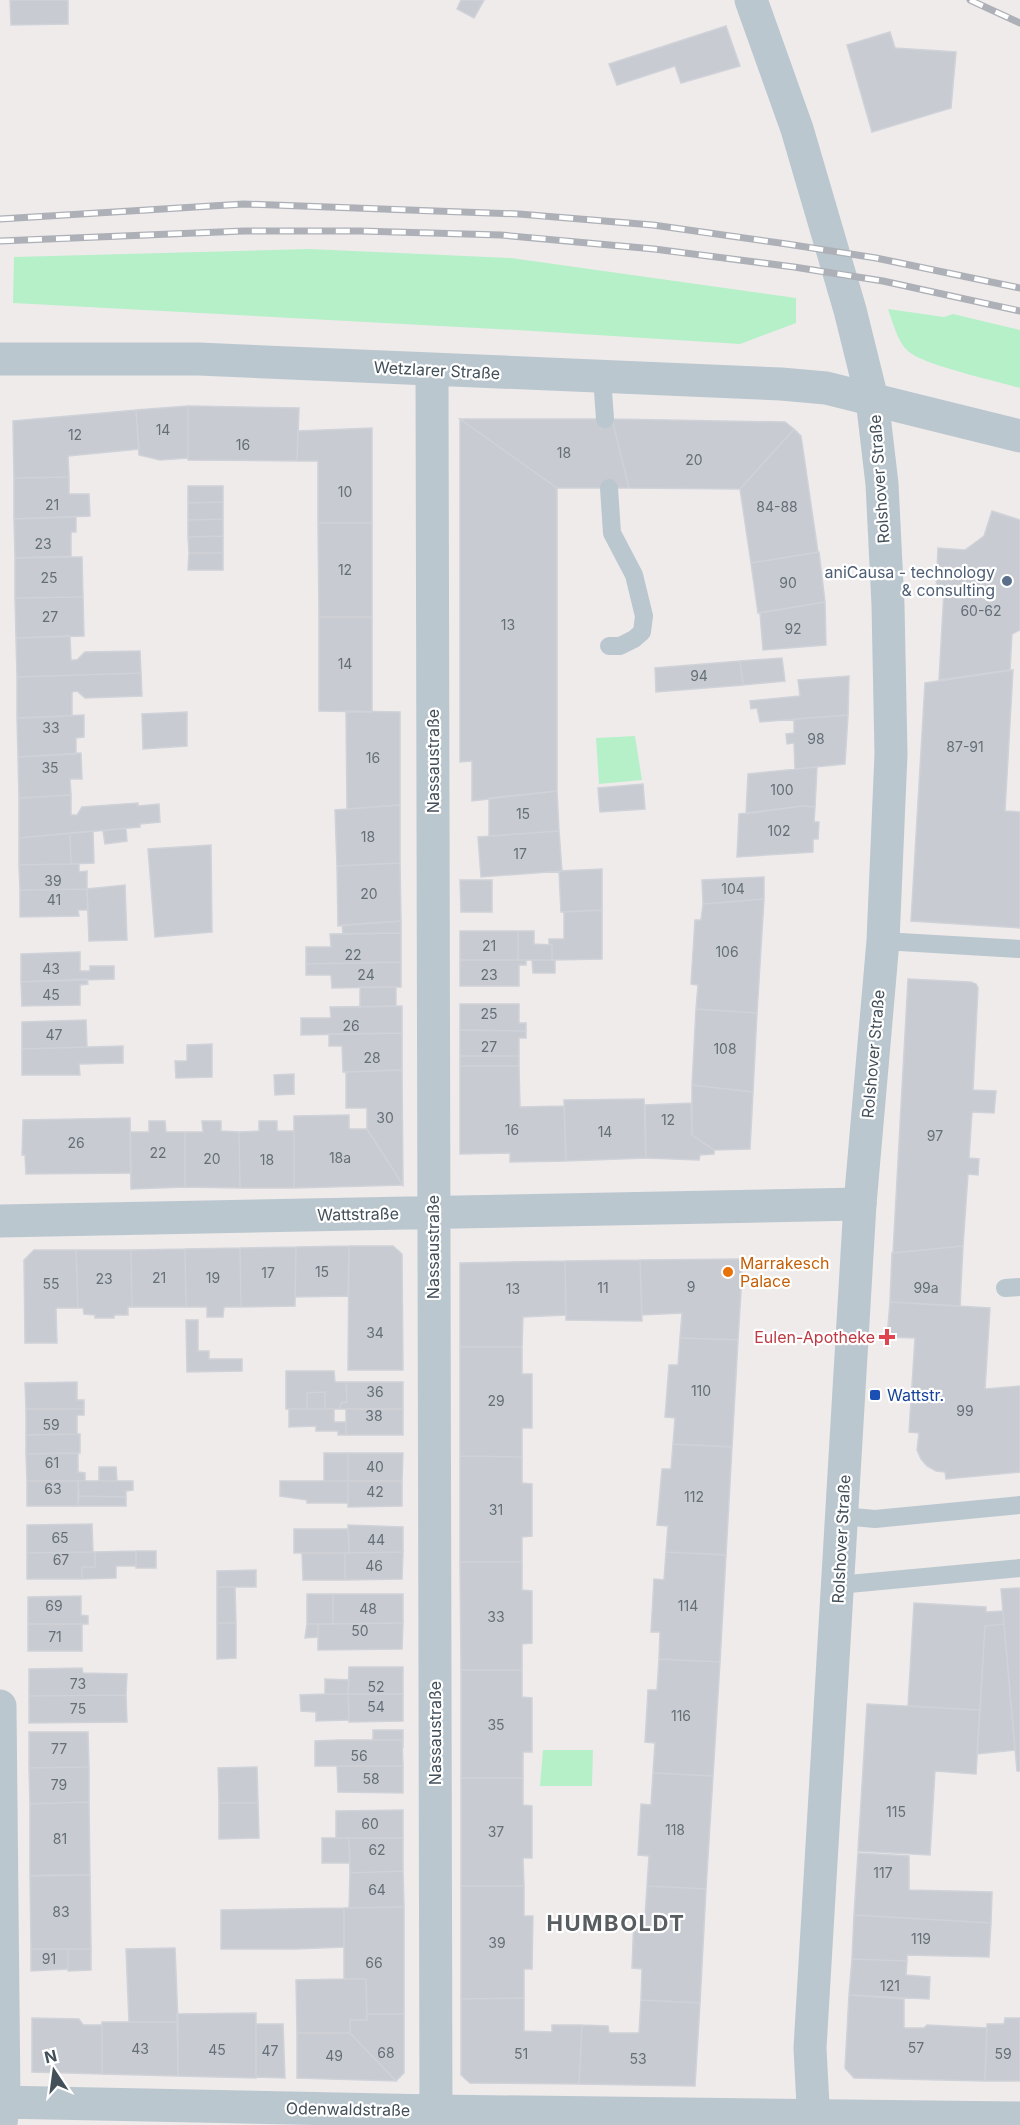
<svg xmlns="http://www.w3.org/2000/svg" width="1020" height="2125" font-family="Inter,sans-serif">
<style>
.green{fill:#b6f0c9}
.building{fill:#c8cbd1;stroke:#cfd2d8;stroke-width:1.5}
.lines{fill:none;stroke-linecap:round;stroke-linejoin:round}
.service{stroke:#bbc7cf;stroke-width:18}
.minor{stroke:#bbc7cf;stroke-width:33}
.tertiary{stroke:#bbc7cf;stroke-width:33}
.rail-casing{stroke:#adb1b7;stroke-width:7}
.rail{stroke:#fff;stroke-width:4.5;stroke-dasharray:14;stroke-linecap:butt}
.service-dot{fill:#5c6f8a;stroke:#fff;stroke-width:2}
.food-dot{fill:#e8710a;stroke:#fff;stroke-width:2}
.health-dot{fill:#e0444e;stroke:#fff;stroke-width:2}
.transit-dot{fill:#1a4fb4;stroke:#fff;stroke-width:2}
.labels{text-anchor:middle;stroke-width:4.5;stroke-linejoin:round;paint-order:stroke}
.number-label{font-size:14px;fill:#646f78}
.street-label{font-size:16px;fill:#43505a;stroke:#fff}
.service-label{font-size:16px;fill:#4e5e75;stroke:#fff;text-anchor:end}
.food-label{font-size:16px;fill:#c56008;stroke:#fff;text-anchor:start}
.health-label{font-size:16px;fill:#be3a42;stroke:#fff;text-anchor:end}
.transit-label{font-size:16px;fill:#164399;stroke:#fff;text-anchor:start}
.district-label{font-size:22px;font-weight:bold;letter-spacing:1.5px;fill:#585d61;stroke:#fff}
</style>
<rect width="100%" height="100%" fill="#efebeb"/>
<path class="green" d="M309 249 511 258 796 298V323L740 344 517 330 13 303 14 257Z
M888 309 944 317 953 314 1020 330V388C997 381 922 365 908 351 898 343 892 320 888 309Z
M635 736 642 780 599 784 596 738Z
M543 1750H593L592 1786H540Z"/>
<path class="building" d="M10 0H68V24L11 25Z
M461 0H484L474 18 457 9Z
M726 26 740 66 681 83 675 66 617 85 609 64Z
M890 32 895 48 956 52 951 108 872 132 847 45Z
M188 406V458L160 460 139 455 136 410Z
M188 406 299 408 297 461 188 460Z
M136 410 139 449 68 456 69 477 14 478 13 421Z
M460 419 557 488V791L472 801V761L460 762Z
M460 419H612L629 488H557Z
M612 419 785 422 794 429 740 489 629 488Z
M372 428V523H318V461H297L298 431Z
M794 429 801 436 818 552 751 563 740 489Z
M69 477V494H89L90 516 14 519V478Z
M188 486H223V502L188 503Z
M223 502V519L188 520V503Z
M992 511 1020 520V630L1012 634 1010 670 939 680 944 591 936 590 938 548 965 550 984 536Z
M76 517V532H71V556L15 558 14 519Z
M223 519V536L188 537V520Z
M318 523H372V617H319Z
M223 536V553H189L188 537Z
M819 552 825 602 758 613 751 563Z
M189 553H223V570H188Z
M82 557 83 597 15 598V558Z
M83 597 84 636 16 638 15 598Z
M825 602 826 645 763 650 760 613Z
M319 617H372V712L319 711Z
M70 636 71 660H77L85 652 140 651 141 673 17 677 16 638Z
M782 658 785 681 743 685 740 661Z
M740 661 743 685 656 692 655 668Z
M1013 670 1005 811 1020 812V928L911 921 925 683Z
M141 673 142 696 85 698 77 691 72 692V716L17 718V677Z
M849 676 848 715 760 722 757 708 751 709 750 701 800 696 798 680Z
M346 711 400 712V805L347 809Z
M187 712V746L143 749 142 714Z
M84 715V737L76 738V754L18 757 17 718Z
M848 715 845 764 795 769 794 743 787 744 786 734 794 733V719Z
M81 753 82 779H70L71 795 19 798 18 757Z
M817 767 815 807 802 806 746 814 748 774Z
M643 784 645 809 600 812 598 788Z
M557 791 559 831 489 836V798Z
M71 795V815H77L82 807 138 803V806L159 804 160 822 140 824V827L19 838V798Z
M400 805V863L337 866 335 810Z
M802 806 815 807 814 822H819L818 839H813V852L737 857 739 814Z
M126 828 127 841 105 844 103 831Z
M93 831 94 863 71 864 70 833Z
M559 831 562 871 481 877 478 837Z
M70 833 71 864 19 865V838Z
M211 845 212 932 155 937 148 849Z
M400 863 401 921 338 926 337 866Z
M71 864H79V872L87 871V889L20 890 19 865Z
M602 869V910L561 912 559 871Z
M764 877V899L703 904 702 880Z
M460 880H492V912H461Z
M125 885 127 940 89 941 87 889Z
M87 889 88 910H78L79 916 20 917V890Z
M764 899 757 1013 696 1009 698 985 691 984 695 920H701L703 904Z
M602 910V959L552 960V945H549V939H564V912Z
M401 921V933L343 934 342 925Z
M460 931H518V960H460Z
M518 931H534V944L552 945V960H518Z
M401 933V962L306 964V947H331L330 934Z
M80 952V971H90V966H114V979L21 982V954Z
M460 960H526V965H519V986H460Z
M532 960H555V973H533Z
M401 962V987L332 988 331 975H306V964Z
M87 979 88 984 80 985V1005L22 1006 21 982Z
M908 979 971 982 976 984 978 988 973 1090 996 1091 994 1113 972 1112 969 1158 979 1159 978 1175 968 1174 963 1246 893 1253Z
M360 987H396V1006L360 1007Z
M460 1004H519V1023H526V1031L460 1030Z
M402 1006V1033L301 1035V1018H331L330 1007Z
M696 1009 757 1013 753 1092 692 1085Z
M86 1020 87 1047 22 1049V1022Z
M460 1030 526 1031V1038H519V1056H460Z
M402 1033V1070L343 1072 342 1046H329V1034Z
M212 1044V1077L176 1078 175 1061H187V1045Z
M123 1046V1063L79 1064 80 1075H22V1049Z
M460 1056H519V1066H460Z
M460 1066H519L520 1107 564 1106 566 1161 510 1162V1153L460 1154Z
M402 1070 403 1185 367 1129V1108H346V1072Z
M294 1074V1094L275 1095 274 1075Z
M692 1085 753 1092 750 1149 714 1150 692 1135Z
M644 1099 646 1158 566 1161 564 1100Z
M691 1103 692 1135 714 1150V1154L700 1155 699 1160 646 1158 645 1105Z
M349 1115V1129H367L403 1185 294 1188V1116Z
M130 1118 131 1173 26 1174 25 1155H22L23 1120Z
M149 1121H165L166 1132H185V1187L131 1189 130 1132H149Z
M202 1121H221V1131L239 1132 240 1188 185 1187V1132H203Z
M259 1121H277V1131H294V1188H240L239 1132 259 1131Z
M349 1246 348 1296 295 1297 296 1247Z
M349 1246H393L402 1254 403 1370H348Z
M963 1246 960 1306 890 1302 892 1253Z
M296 1247 295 1306 241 1307 240 1248Z
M240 1248 241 1307H224L223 1317H207V1307H186L185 1249Z
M185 1249 186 1307H132L131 1250Z
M34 1250H76L78 1308H56L57 1343H25L24 1260Z
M76 1250H131L132 1307H128V1315H114V1318H95V1315L84 1314 83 1308H78Z
M743 1259 738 1340 680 1338 682 1313 642 1315 640 1260Z
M640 1260 642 1321 566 1320 565 1261Z
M565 1261 566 1315 523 1317 522 1347H460V1263Z
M890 1302 990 1308 985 1389 1020 1386V1472L946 1479 945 1472 936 1471 927 1466 921 1459 917 1450 919 1433 909 1432 915 1338 887 1337Z
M186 1320H198V1351H209V1359H242V1371L187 1372Z
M680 1338 738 1340 732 1447 673 1444 675 1418 665 1417 669 1365H678Z
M460 1347H522V1374H532V1428H522V1457L460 1456Z
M286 1371H334L335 1382H346L347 1402 341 1403 340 1409H325V1392L307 1393V1409H286Z
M77 1382V1400H84V1409H26L25 1383Z
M346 1382H403V1409H340L341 1403 347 1402Z
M325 1392V1409H307V1393Z
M26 1409H84V1415H77V1434L26 1435Z
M289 1409H334V1422H346V1435H338V1431H316V1426L289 1427Z
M346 1409H403V1435H346Z
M77 1434H80V1453L26 1454V1435Z
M673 1444 732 1447 726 1555 666 1552 668 1526 657 1525 662 1469H671Z
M78 1453V1472L85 1473V1481H27L26 1454Z
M324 1453H348V1481H324Z
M348 1453H403L402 1481H348Z
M460 1456 522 1457V1483L532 1484V1536L522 1537V1562H460Z
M99 1467H116L117 1481H99Z
M27 1481H78V1506H27Z
M78 1481H133V1490L126 1491V1497L79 1496Z
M280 1481H348V1503H307V1500L280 1496Z
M348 1481H402V1506L348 1507Z
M79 1496 126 1497V1506H78Z
M92 1524 93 1552 27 1553V1525Z
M348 1525 403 1527V1552L349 1553Z
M294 1529H348L349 1553H294Z
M136 1551H156V1568H136Z
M136 1551V1566H116V1578L82 1579V1567H95V1552Z
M93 1552H95V1567H82V1579H27V1553Z
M403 1552 402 1579 345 1580V1553Z
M666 1552 726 1555 720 1662 659 1659 660 1632H651L654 1579 664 1580Z
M302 1553H345V1580H303Z
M460 1562H522V1590L532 1591V1643L522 1644V1670H461Z
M256 1570V1587H217V1571Z
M217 1587H235L236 1623H217Z
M1020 1588V1771H1017L1001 1589Z
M307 1594H333V1624H307Z
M333 1594H403V1623L333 1624Z
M81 1596V1615L88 1616V1624H28V1597Z
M914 1603 986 1607V1612L1003 1611 1004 1624 985 1626 980 1710 908 1706Z
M217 1623H236V1658L217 1659Z
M403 1623 402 1649 318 1650V1624Z
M28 1624H82V1651H28Z
M307 1624H318V1637L305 1638Z
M1004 1624 1015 1750 977 1754 985 1626Z
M659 1659 720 1662 713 1776 653 1773 655 1743 645 1742 648 1690H657Z
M349 1667H403V1694H348Z
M82 1668 83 1673 127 1674 126 1695 29 1696V1669Z
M461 1670H522V1697L532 1698V1752H523V1778H461Z
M325 1679 349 1680 348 1694H325Z
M325 1694H348L349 1720 316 1721V1712L301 1711 300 1695Z
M348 1694H403V1721L349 1722Z
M126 1695 127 1722 29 1723V1696Z
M867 1704 980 1710 976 1774 935 1771 930 1855 858 1851Z
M373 1730H403V1748L402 1740H373Z
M29 1732H88L89 1767 29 1768Z
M338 1740H402L403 1766H315V1741Z
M337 1766H403V1793L338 1792Z
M89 1767V1802L30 1804 29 1768Z
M257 1767 258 1803H219L218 1768Z
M653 1773 713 1776 706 1889 647 1886 649 1856 638 1855 641 1804 651 1805Z
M461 1778H523V1805L532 1806V1858H523L524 1886H461Z
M89 1802 90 1875 30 1876V1804Z
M219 1803H258L259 1838 219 1839Z
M403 1810V1838H336V1811Z
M322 1838H349L350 1863H322Z
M349 1838H403V1871L350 1873Z
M858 1853 909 1856V1890L992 1892 991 1923 854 1915Z
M403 1871 404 1907 349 1908 350 1873Z
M50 1875H90L91 1949H31L30 1876Z
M461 1886H524V1916H533L532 1969H524V1998L461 1999Z
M647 1886 706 1889 700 2003 641 2000 642 1969 632 1968 634 1917H645Z
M404 1907V2014H367L366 1979H344V1908Z
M344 1908V1947L295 1949H221V1910Z
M854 1915 991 1923 989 1957 907 1955V1961L852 1959Z
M175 1948 178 2022H129L126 1949Z
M31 1949H68V1969L31 1971Z
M68 1949H91V1970L68 1971Z
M852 1959 907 1961 906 1975 930 1977 929 1999 849 1995Z
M344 1979H366L367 2020H350V2033H297L296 1980Z
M849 1995 904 1999V2028H924L927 2025 987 2028 985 2081 854 2078 845 2068Z
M524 1998V2031L552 2032V2025H582L579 2084 470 2083 461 2075V1999Z
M641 2000 700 2003 695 2086 579 2084 582 2025 608 2026 609 2033H639Z
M256 2013V2078L178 2076 177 2014Z
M367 2014H404V2073L396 2081 350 2033V2020H367Z
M32 2018 79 2019 83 2025H102V2074L32 2072Z
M1005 2018H1020V2081H985L987 2024H1004Z
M102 2022H178V2076L102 2074Z
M256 2024H283L285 2078 256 2077Z
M297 2033H350L396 2081 297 2078Z"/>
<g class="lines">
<path class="service" d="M602 377 605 419
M609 488 612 533 634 575 644 616 642 632 634 639 620 646H609
M883 941 1020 949
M1005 1288 1020 1287
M842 1516 875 1519 1020 1505
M838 1585 1020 1568"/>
<path class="minor" d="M0 359H198L781 384 826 388 1020 436
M432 370 436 2125
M0 1221 860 1204
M0 1706 4 2102 1 2123
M0 2102 436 2111 1020 2118"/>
<path class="tertiary" d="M751 0 797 129 850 310 872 399 882 484 888 605 891 754 883 941 860 1204 810 2048 814 2125"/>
<g class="rail-casing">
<path id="rail" d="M970 0 1020 23
M0 219 244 204 519 214 653 225 787 244 876 258 1020 288
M0 241 244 231H360L501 235 654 249 794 267 883 281 1020 311"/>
</g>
<use href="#rail" class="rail"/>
</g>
<circle class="service-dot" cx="1007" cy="581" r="6"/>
<circle class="food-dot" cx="728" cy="1272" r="6"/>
<path class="health-dot" d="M884 1328h6v6h6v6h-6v6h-6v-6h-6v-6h6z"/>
<rect class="transit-dot" x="869" y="1389" width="12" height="12" rx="3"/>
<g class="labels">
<g class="number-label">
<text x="163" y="435">14</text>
<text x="75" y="440">12</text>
<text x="243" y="450">16</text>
<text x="564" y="458">18</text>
<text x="694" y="465">20</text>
<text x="345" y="497">10</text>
<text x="52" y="510">21</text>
<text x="777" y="512">84-88</text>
<text x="43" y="549">23</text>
<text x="345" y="575">12</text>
<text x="49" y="583">25</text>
<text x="788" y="588">90</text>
<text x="981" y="616">60-62</text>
<text x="50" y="622">27</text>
<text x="508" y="630">13</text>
<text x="793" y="634">92</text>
<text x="345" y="669">14</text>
<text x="699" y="681">94</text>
<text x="51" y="733">33</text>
<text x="816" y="744">98</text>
<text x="965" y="752">87-91</text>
<text x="373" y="763">16</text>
<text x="50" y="773">35</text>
<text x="782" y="795">100</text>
<text x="523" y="819">15</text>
<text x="779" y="836">102</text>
<text x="368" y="842">18</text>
<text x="520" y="859">17</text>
<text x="53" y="886">39</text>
<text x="733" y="894">104</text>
<text x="369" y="899">20</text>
<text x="54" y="905">41</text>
<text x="489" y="951">21</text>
<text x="727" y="957">106</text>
<text x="353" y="960">22</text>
<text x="51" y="974">43</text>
<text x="366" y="980">24</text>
<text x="489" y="980">23</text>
<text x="51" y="1000">45</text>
<text x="489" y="1019">25</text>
<text x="351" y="1031">26</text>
<text x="54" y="1040">47</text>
<text x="489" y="1052">27</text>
<text x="725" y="1054">108</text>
<text x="372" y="1063">28</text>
<text x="385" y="1123">30</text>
<text x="668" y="1125">12</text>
<text x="512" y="1135">16</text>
<text x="605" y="1137">14</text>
<text x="935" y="1141">97</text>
<text x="76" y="1148">26</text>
<text x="158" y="1158">22</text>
<text x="340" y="1163">18a</text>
<text x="212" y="1164">20</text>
<text x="267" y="1165">18</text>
<text x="322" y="1277">15</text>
<text x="268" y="1278">17</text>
<text x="159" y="1283">21</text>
<text x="213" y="1283">19</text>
<text x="104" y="1284">23</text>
<text x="51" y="1289">55</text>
<text x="691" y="1292">9</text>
<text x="603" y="1293">11</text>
<text x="926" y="1293">99a</text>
<text x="513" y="1294">13</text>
<text x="375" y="1338">34</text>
<text x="701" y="1396">110</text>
<text x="375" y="1397">36</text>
<text x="496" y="1406">29</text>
<text x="965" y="1416">99</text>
<text x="374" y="1421">38</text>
<text x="51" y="1430">59</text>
<text x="52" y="1468">61</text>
<text x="375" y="1472">40</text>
<text x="53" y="1494">63</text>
<text x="375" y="1497">42</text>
<text x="694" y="1502">112</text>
<text x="496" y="1515">31</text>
<text x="60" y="1543">65</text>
<text x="376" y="1545">44</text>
<text x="61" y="1565">67</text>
<text x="374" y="1571">46</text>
<text x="54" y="1611">69</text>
<text x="688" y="1611">114</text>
<text x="368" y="1614">48</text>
<text x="496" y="1622">33</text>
<text x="360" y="1636">50</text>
<text x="55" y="1642">71</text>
<text x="78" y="1689">73</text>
<text x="376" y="1692">52</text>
<text x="376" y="1712">54</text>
<text x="78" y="1714">75</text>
<text x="681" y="1721">116</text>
<text x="496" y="1730">35</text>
<text x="59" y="1754">77</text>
<text x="359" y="1761">56</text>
<text x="371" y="1784">58</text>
<text x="59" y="1790">79</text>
<text x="896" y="1817">115</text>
<text x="370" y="1829">60</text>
<text x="675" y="1835">118</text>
<text x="496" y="1837">37</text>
<text x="60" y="1844">81</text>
<text x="377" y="1855">62</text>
<text x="883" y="1878">117</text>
<text x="377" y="1895">64</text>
<text x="61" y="1917">83</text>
<text x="921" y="1944">119</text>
<text x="497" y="1948">39</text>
<text x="49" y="1964">91</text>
<text x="374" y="1968">66</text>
<text x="890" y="1991">121</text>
<text x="916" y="2053">57</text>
<text x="140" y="2054">43</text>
<text x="217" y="2055">45</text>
<text x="270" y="2056">47</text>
<text x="386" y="2058">68</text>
<text x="521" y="2059">51</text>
<text x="1003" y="2059">59</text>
<text x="334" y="2061">49</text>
<text x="638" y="2064">53</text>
</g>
<g class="street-label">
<text transform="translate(437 370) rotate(3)" y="6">Wetzlarer Straße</text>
<text transform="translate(879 479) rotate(-94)" y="6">Rolshover Straße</text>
<text transform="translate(433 761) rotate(-90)" y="6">Nassaustraße</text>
<text transform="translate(873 1054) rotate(-85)" y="6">Rolshover Straße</text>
<text transform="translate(358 1214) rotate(-1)" y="6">Wattstraße</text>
<text transform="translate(433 1247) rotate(-90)" y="6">Nassaustraße</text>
<text transform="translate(841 1539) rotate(-87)" y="6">Rolshover Straße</text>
<text transform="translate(435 1733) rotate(-90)" y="6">Nassaustraße</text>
<text transform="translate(348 2109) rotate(1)" y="6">Odenwaldstraße</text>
</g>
<g class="service-label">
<text x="995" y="578">aniCausa - technology<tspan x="995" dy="18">&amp; consulting</tspan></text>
</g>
<g class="food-label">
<text x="740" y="1269">Marrakesch<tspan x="740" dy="18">Palace</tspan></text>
</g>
<g class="health-label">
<text x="875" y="1343">Eulen-Apotheke</text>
</g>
<g class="transit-label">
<text x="887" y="1401">Wattstr.</text>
</g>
<g class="district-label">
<text x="616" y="1931">HUMBOLDT</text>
</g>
</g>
<g transform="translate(54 2071) rotate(347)" stroke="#ffffff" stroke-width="4.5" paint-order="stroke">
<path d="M0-4.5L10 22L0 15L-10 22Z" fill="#43505a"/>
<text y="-9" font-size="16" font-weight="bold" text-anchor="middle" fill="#43505a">N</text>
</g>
</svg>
